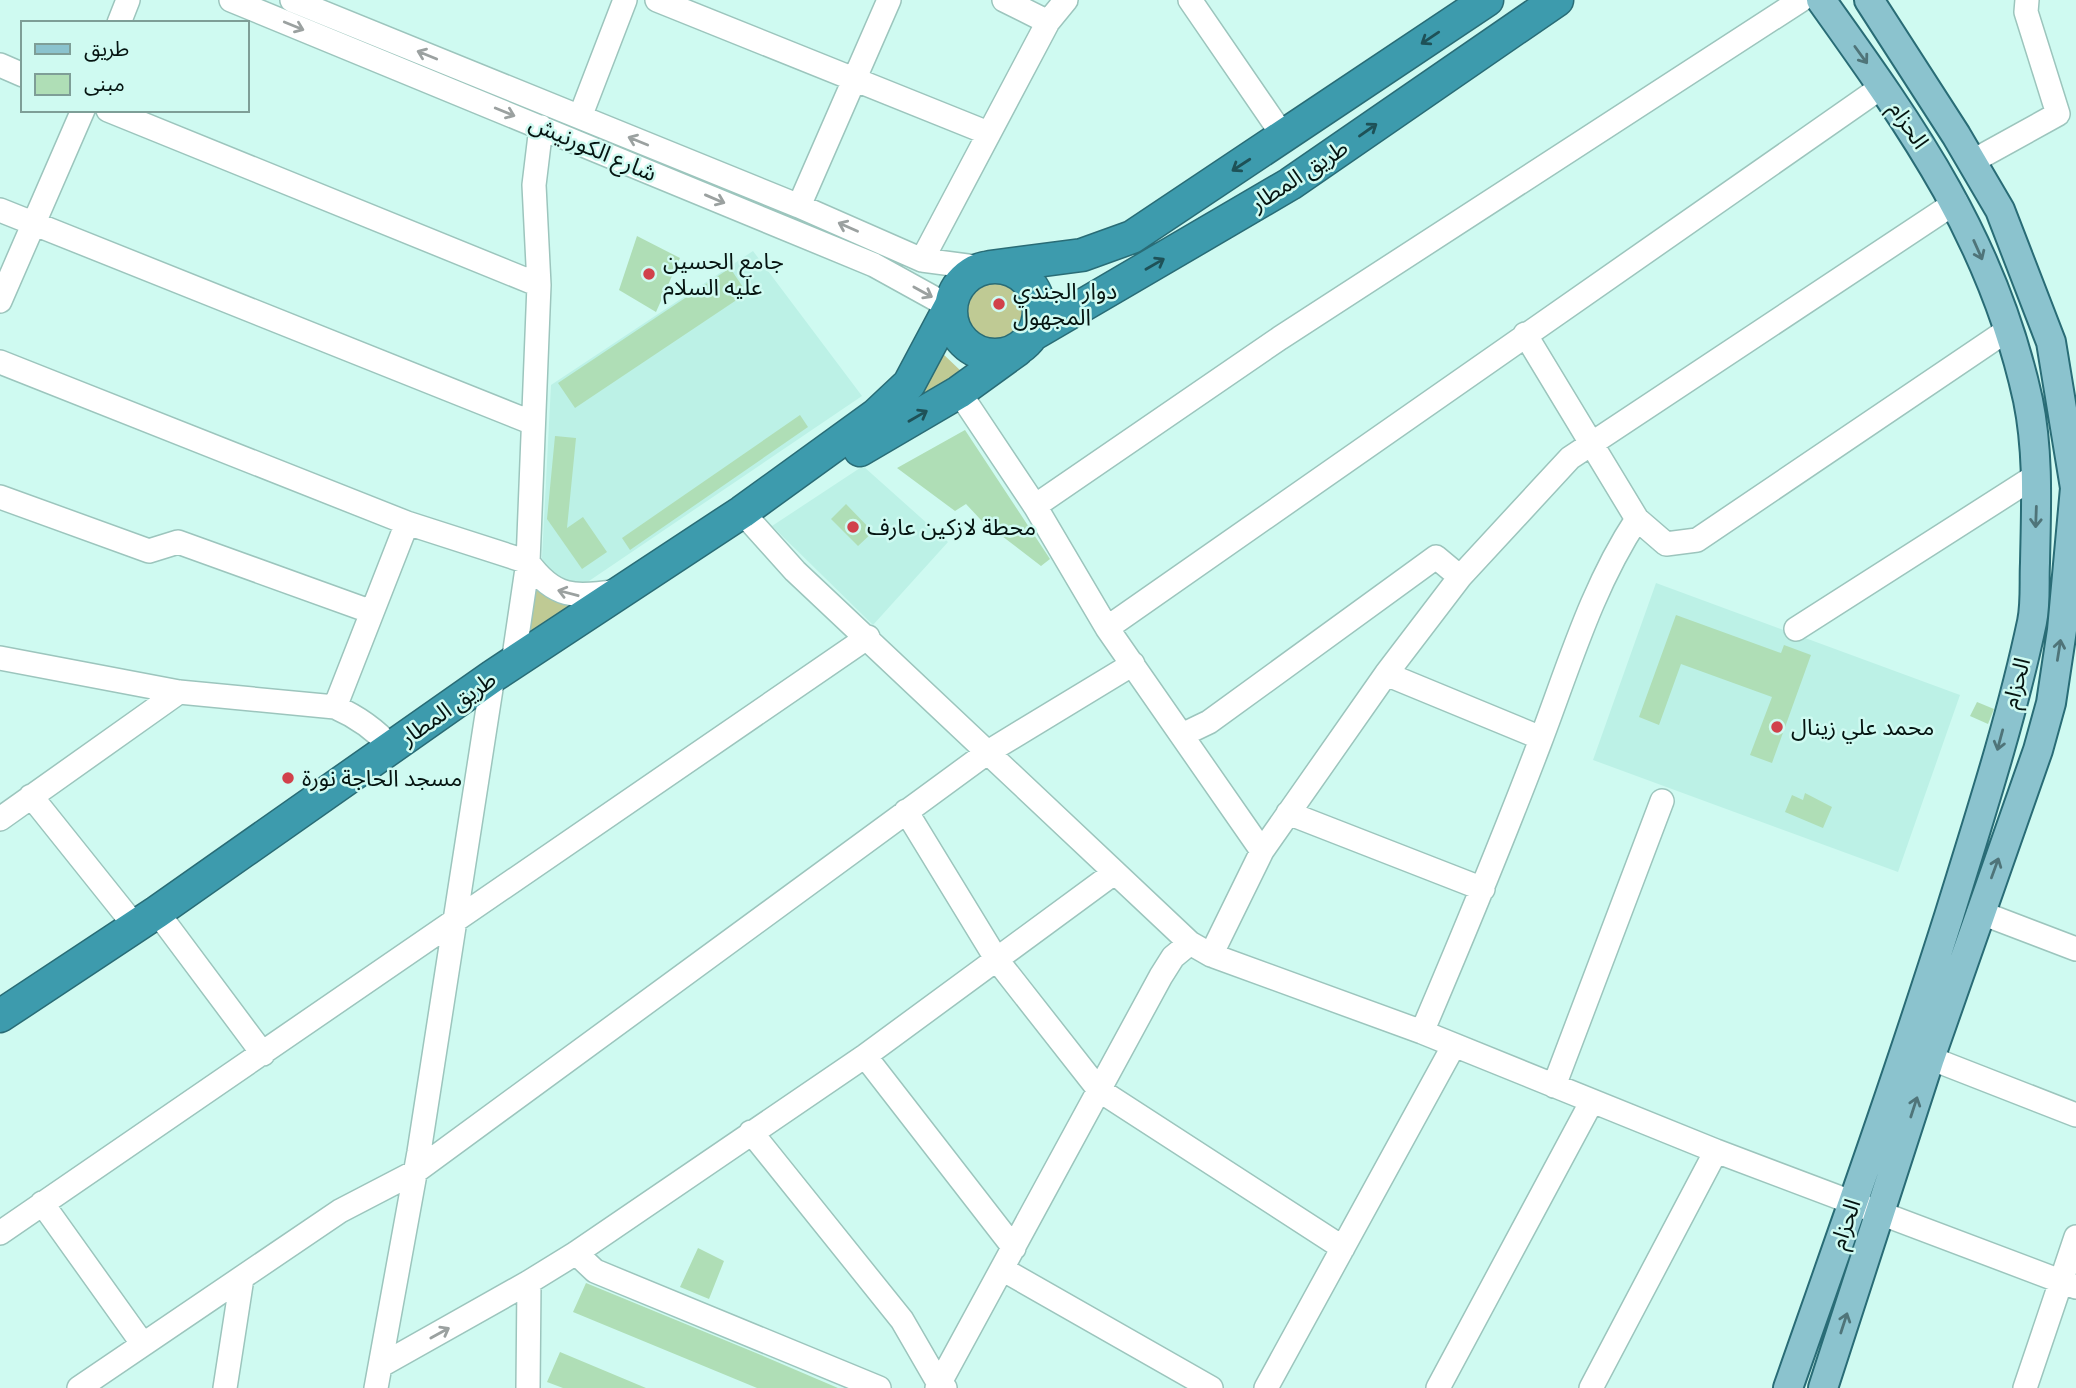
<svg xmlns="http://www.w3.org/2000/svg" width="2076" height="1388" font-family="Ubuntu,'Noto Sans Arabic',sans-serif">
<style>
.built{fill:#bcf1e6}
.green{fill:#bfca94}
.building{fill:#afdeb6}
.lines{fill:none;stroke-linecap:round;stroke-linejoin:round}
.minor-casing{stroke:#9cc5bd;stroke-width:26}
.major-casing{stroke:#296c76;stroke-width:32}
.highway-casing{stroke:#296c76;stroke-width:35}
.minor{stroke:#fff;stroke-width:23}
.major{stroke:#8bc3ce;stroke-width:28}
.highway{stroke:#3d9bad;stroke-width:32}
.oneway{stroke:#9ba1a0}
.oneway2{stroke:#1e5157}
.oneway3{stroke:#4f7479}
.poi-dot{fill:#d1414b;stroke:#cffaf1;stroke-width:2.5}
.labels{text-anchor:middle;stroke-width:5;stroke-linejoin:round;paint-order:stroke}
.street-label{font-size:23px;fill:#051411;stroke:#cffaf1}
.poi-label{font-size:23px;fill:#051411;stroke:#cffaf1;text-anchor:start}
</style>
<rect width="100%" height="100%" fill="#cffaf1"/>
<path class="built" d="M753 251 862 396 589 581 576 585 557 577 546 569 542 558 551 385Z
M863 466 948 542 873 625 772 526Z
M1656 583 1960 695 1898 872 1593 760Z"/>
<path class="green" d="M964 310a29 29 0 1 1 58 0a29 29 0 1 1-58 0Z
M941 352 963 373 903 411Z
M534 582 548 598 570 607 530 635Z"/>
<path class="building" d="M637 236 680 258 656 312 619 290Z
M730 268 747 293 575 408 558 383Z
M800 415 808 427 630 550 622 538Z
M965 430 1050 559 1041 566 998 533 995 535 966 504 955 511 897 468Z
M555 436 576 438 567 528 583 517 607 552 582 569 547 519Z
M846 504 873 532 858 546 831 519Z
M1676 615 1781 653 1784 645 1811 655 1772 763 1750 755 1772 697 1681 664 1659 725 1639 717Z
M1977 702 1994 709 1988 724 1970 716Z
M1805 793 1832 807 1823 828 1785 812 1792 795 1803 800Z
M698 1248 724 1261 709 1299 680 1287Z
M586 1283 761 1355 838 1388H757L573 1312Z
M560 1352 646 1388H563L547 1382Z"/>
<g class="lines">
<g class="minor-casing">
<path id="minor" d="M231 0 874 265 950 307
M292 0 799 206 922 260 983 268
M657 0 988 133
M1004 0 1048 22
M1190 0 1284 137
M119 23 128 0
M0 65 23 75
M108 110 539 285
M580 117 625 0
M1973 161 2058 114 2026 12 2027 0
M799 206 889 0
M0 210 533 423
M922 260 1048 22 1066 0
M0 301 83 110
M1525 334 1637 519 1666 544 1697 540 2009 329
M0 362 407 523 528 562C554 598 575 598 616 591
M959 392 1035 506 1107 628 1262 851
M0 497 149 551 178 542 372 612
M1035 506 1280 338 1801 0
M742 512 795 571 1190 943 1211 955 1422 1032 1716 1151 2076 1287
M1107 628 1883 86
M1796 629 2037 475
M0 658 179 692 335 707C358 717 375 729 392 748
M513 663 528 562 539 285 534 185 541 127
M1386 674 1541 738
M335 707 407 523
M1182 735 1209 722 1436 557 1460 577
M31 796 135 926
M906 811 997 960 1099 1090 1343 1248
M1288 813 1483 889
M0 819 179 692
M157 912 263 1054
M1979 912 2076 949
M1211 955 1262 851 1386 674 1460 577 1570 458 1956 202
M1422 1032C1463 936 1503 839 1540 742 1569 666 1592 587 1637 519
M865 1056 1014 1248
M1930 1058 2076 1115
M1554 1086 1662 801
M751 1132 902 1320 939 1384 945 1388
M42 1203 142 1343
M0 1233 868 637
M576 1253 595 1271 879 1388
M1002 1269 1211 1388
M380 1366 529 1282 576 1253 865 1056 1114 873
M79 1388 340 1211 415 1172 988 752 1133 664
M225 1388 242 1278
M376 1388 419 1152 493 676
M528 1388 529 1282
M937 1388 1161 976 1173 957 1190 943
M1266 1388 1454 1045
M1438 1388 1592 1101
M1591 1388 1716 1151
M2025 1388 2076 1237"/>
</g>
<g class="major-casing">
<path id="major" d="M1788 1388C1843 1231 1899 1074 1949 916 1979 819 2011 721 2032 622 2036 603 2034 582 2035 563 2036 508 2039 454 2028 400 1993 240 1914 130 1821 0
M1823 1388 1930 1058 2038 750 2051 703 2062 630 2075 488 2051 342 2000 210 1956 135 1869 0"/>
</g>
<g class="highway-casing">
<path id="highway" d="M951 311a44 44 0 1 1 88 0a44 44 0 1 1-88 0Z
M990 267 1082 255 1132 237 1487 0
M1032 335 1290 184 1557 0
M860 450 959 392 1017 350
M0 1016 157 912 493 676 742 512 876 415 909 384 950 307"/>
</g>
<use href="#minor" class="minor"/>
<use href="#major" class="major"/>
<use href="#highway" class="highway"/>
</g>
<defs><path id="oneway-shaft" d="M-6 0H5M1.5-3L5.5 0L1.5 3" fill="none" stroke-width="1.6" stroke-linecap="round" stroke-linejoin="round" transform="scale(1.75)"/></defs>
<g class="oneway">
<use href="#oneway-shaft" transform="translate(294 26) rotate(22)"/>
<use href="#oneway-shaft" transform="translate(427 55) rotate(-158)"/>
<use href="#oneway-shaft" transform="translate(505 112) rotate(22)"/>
<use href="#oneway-shaft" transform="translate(638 141) rotate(-158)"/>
<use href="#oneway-shaft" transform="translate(715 199) rotate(23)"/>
<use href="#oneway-shaft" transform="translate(848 227) rotate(-156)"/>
<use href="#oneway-shaft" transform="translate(923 292) rotate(29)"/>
<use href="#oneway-shaft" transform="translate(568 593) rotate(-165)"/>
<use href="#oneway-shaft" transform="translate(440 1333) rotate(-29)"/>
</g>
<g class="oneway2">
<use href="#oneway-shaft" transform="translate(1430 38) rotate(146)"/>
<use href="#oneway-shaft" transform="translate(1368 130) rotate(-35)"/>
<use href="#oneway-shaft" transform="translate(1241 165) rotate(147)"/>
<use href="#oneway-shaft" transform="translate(1155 264) rotate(-30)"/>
<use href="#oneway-shaft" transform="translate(918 416) rotate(-30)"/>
</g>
<g class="oneway3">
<use href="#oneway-shaft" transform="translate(1861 55) rotate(54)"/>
<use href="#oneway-shaft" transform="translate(1978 250) rotate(66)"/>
<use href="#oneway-shaft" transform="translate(2036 517) rotate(92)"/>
<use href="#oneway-shaft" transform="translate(2059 650) rotate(-81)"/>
<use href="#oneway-shaft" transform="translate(2000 740) rotate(105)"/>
<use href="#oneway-shaft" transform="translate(1995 868) rotate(-70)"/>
<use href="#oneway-shaft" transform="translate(1914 1107) rotate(-72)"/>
<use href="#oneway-shaft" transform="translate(1844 1323) rotate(-72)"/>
</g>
<g class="poi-dot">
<circle cx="649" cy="274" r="7"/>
<circle cx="999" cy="304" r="7"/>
<circle cx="853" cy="527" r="7"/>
<circle cx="1777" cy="727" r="7"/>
<circle cx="288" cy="778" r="7"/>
</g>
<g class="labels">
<g class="street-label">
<text transform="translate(1909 125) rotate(56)" y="8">الحزام</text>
<text transform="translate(593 148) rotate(23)" y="8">شارع الكورنيش</text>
<text transform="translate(1299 175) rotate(-33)" y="8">طريق المطار</text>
<text transform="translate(2016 683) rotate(-75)" y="8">الحزام</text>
<text transform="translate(448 708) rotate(-35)" y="8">طريق المطار</text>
<text transform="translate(1845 1224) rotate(-71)" y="8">الحزام</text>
</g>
<g class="poi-label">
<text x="663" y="269">جامع الحسين<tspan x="663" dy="26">عليه السلام</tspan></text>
<text x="1013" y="299">دوار الجندي<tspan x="1013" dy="26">المجهول</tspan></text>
<text x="867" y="535">محطة لازكين عارف</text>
<text x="1791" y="735">محمد علي زينال</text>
<text x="302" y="786">مسجد الحاجة نورة</text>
</g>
</g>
<rect x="21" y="21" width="228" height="91" fill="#cffaf1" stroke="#7e9e97" stroke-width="2"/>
<rect x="35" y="44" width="35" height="10" fill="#8bc3ce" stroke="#7e9e97" stroke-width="2"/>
<text x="84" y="56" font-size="21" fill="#051411">طريق</text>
<rect x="35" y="74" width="35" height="21" fill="#afdeb6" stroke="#7e9e97" stroke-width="2"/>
<text x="84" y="91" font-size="21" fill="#051411">مبنى</text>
</svg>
